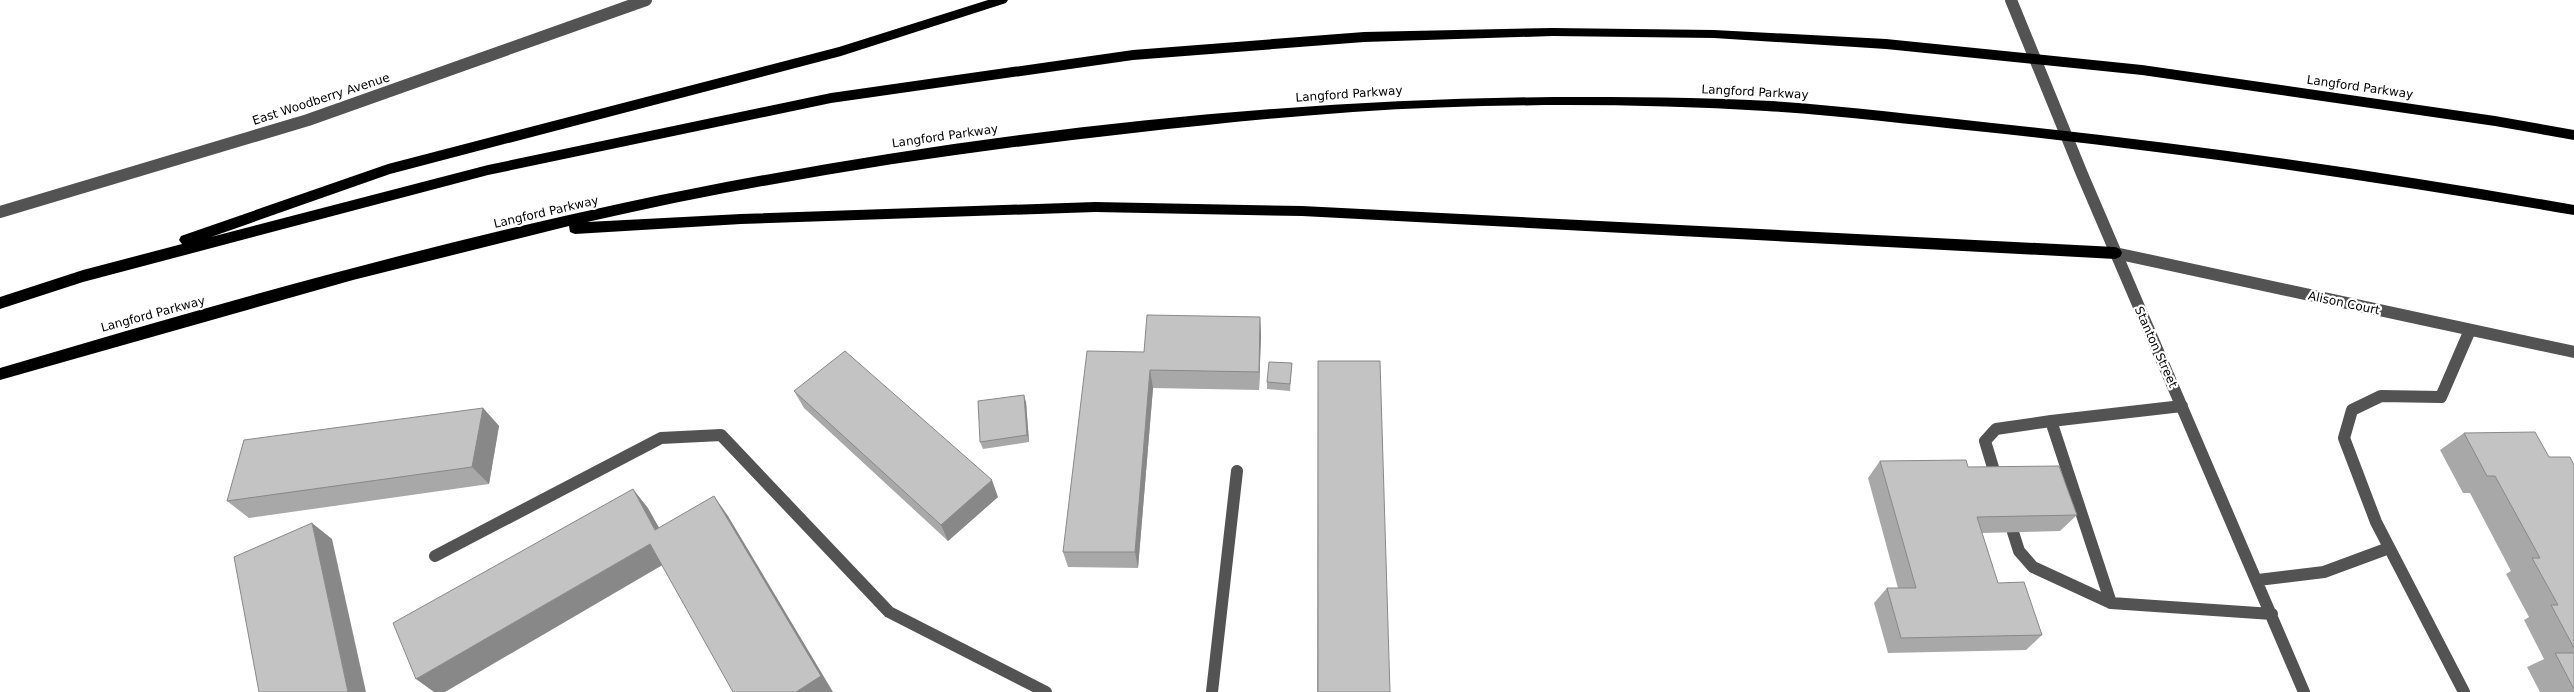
<svg xmlns="http://www.w3.org/2000/svg" width="2574" height="692" font-family="'DejaVu Sans',sans-serif">
<style>
.lines{fill:none;stroke-linecap:round;stroke-linejoin:round}
.minor{stroke:#535353;stroke-width:12}
.highway{fill:#000;fill-rule:evenodd}
.wall{fill:#a8a8a8}
.shaded-wall{fill:#888}
.building{fill:#c3c3c3;stroke:#888}
.labels{text-anchor:middle;stroke-width:4.5;stroke-linejoin:round;paint-order:stroke}
.street-label{font-size:12px;fill:#000;stroke:#fff}
</style>
<rect width="100%" height="100%" fill="#fff"/>
<g class="lines">
<path class="minor" d="M2011 0 2082 174 2304 692
M0 212 308 120 646 0
M2115 253 2574 352
M2182 406 2051 421 2111 603 2272 614
M1998 484 1985 441 1996 429 2051 421
M2013 532 2019 551 2033 567 2111 603
M435 556 661 438 721 435 889 612 1046 692
M2258 580 2324 572 2389 548
M1212 692 1237 471
M2464 692 2376 522 2344 438 2352 410 2381 396 2441 397 2470 330"/>
<path class="highway" d="M988 0H1008L1006 3 841 56 390 174 211 237 488 165 831 93 1133 50 1364 32 1552 28 1714 30 1886 39 2142 65 2495 116 2574 130V140L2495 126 2142 75 1886 49 1714 38 1552 36 1364 42 1133 60 831 103 488 175 83 282 0 309V297L83 270 182 244 179 240 181 236 388 164 839 47Z
M1554 97C1627 97 1699 97 1771 101 1845 106 1918 115 1992 123 2187 143 2381 171 2574 205V215C2376 181 2177 152 1976 131 1906 124 1836 115 1766 111 1629 103 1490 103 1353 112 1280 117 1206 125 1133 133 949 153 767 181 587 222L741 214 1095 202 1302 206 2115 247 2120 249 2122 253 2120 257 2115 259 1302 216 1095 212 741 224 575 234 570 232 569 226 353 280 0 380V368C206 307 413 248 623 203 929 138 1242 100 1554 97Z"/>
</g>
<path class="wall" d="M1260 317 1261 335 1259 390 1153 388 1138 568 1068 567 1063 552 1144 352Z
M1318 361 1390 692H1317Z
M1292 363 1290 391 1267 389V382Z
M794 391 998 497 948 541 804 408Z
M1026 402 1029 442 983 449 980 442Z
M483 408 499 426 489 484 249 518 227 501Z
M2464 433 2574 465V692H2540L2527 667 2544 659 2524 620 2529 617 2506 574 2511 571 2470 493H2463L2440 450Z
M1880 461 1968 467 2077 515 2060 531 1982 533 1998 583 2042 635 2026 650 1888 653 1874 603 1887 588H1898L1868 478Z"/>
<path class="shaded-wall" d="M1260 317 1261 335 1259 390V372Z
M1150 370 1153 388 1138 568 1135 552Z
M1024 395 1026 402 1029 442 1027 435Z
M483 408 499 426 489 484 472 467Z
M992 480 998 497 948 541 941 525Z
M633 489 648 508 671 549 655 530Z
M714 496 728 516 833 692H796Z
M312 523 332 539 366 692H348Z
M650 544 666 563 445 692H434L416 679Z"/>
<path class="building" d="M1147 315 1260 317 1259 372 1150 370 1135 552H1063L1087 351 1144 352Z
M845 351 992 480 941 525 794 391Z
M1318 361H1380L1390 692H1318Z
M1269 362 1292 363 1290 384 1267 382Z
M1024 395 1027 435 980 442 978 401Z
M483 408 472 467 227 501 244 440Z
M2535 432 2549 457H2570L2574 465V648L2551 605H2558L2532 558H2540L2495 476H2487L2464 433Z
M1966 460 1968 467 2059 466 2077 515 1977 517 1998 583 2024 582 2042 635 1901 638 1887 588H1916L1880 461Z
M633 489 655 530 714 496 821 676 796 692H733L650 544 416 679 393 623Z
M312 523 348 692H259L234 557Z
M2555 653H2574V689Z"/>
<g class="labels">
<g class="street-label">
<text transform="translate(2360 87) rotate(8)" y="4">Langford Parkway</text>
<text transform="translate(1755 92) rotate(3)" y="4">Langford Parkway</text>
<text transform="translate(1349 94) rotate(-4)" y="4">Langford Parkway</text>
<text transform="translate(321 99) rotate(-18)" y="4">East Woodberry Avenue</text>
<text transform="translate(945 136) rotate(-8)" y="4">Langford Parkway</text>
<text transform="translate(546 212) rotate(-13)" y="4">Langford Parkway</text>
<text transform="translate(2344 303) rotate(12)" y="4">Alison Court</text>
<text transform="translate(153 314) rotate(-15)" y="4">Langford Parkway</text>
<text transform="translate(2156 347) rotate(66)" y="4">Stanton Street</text>
</g>
</g>
</svg>
